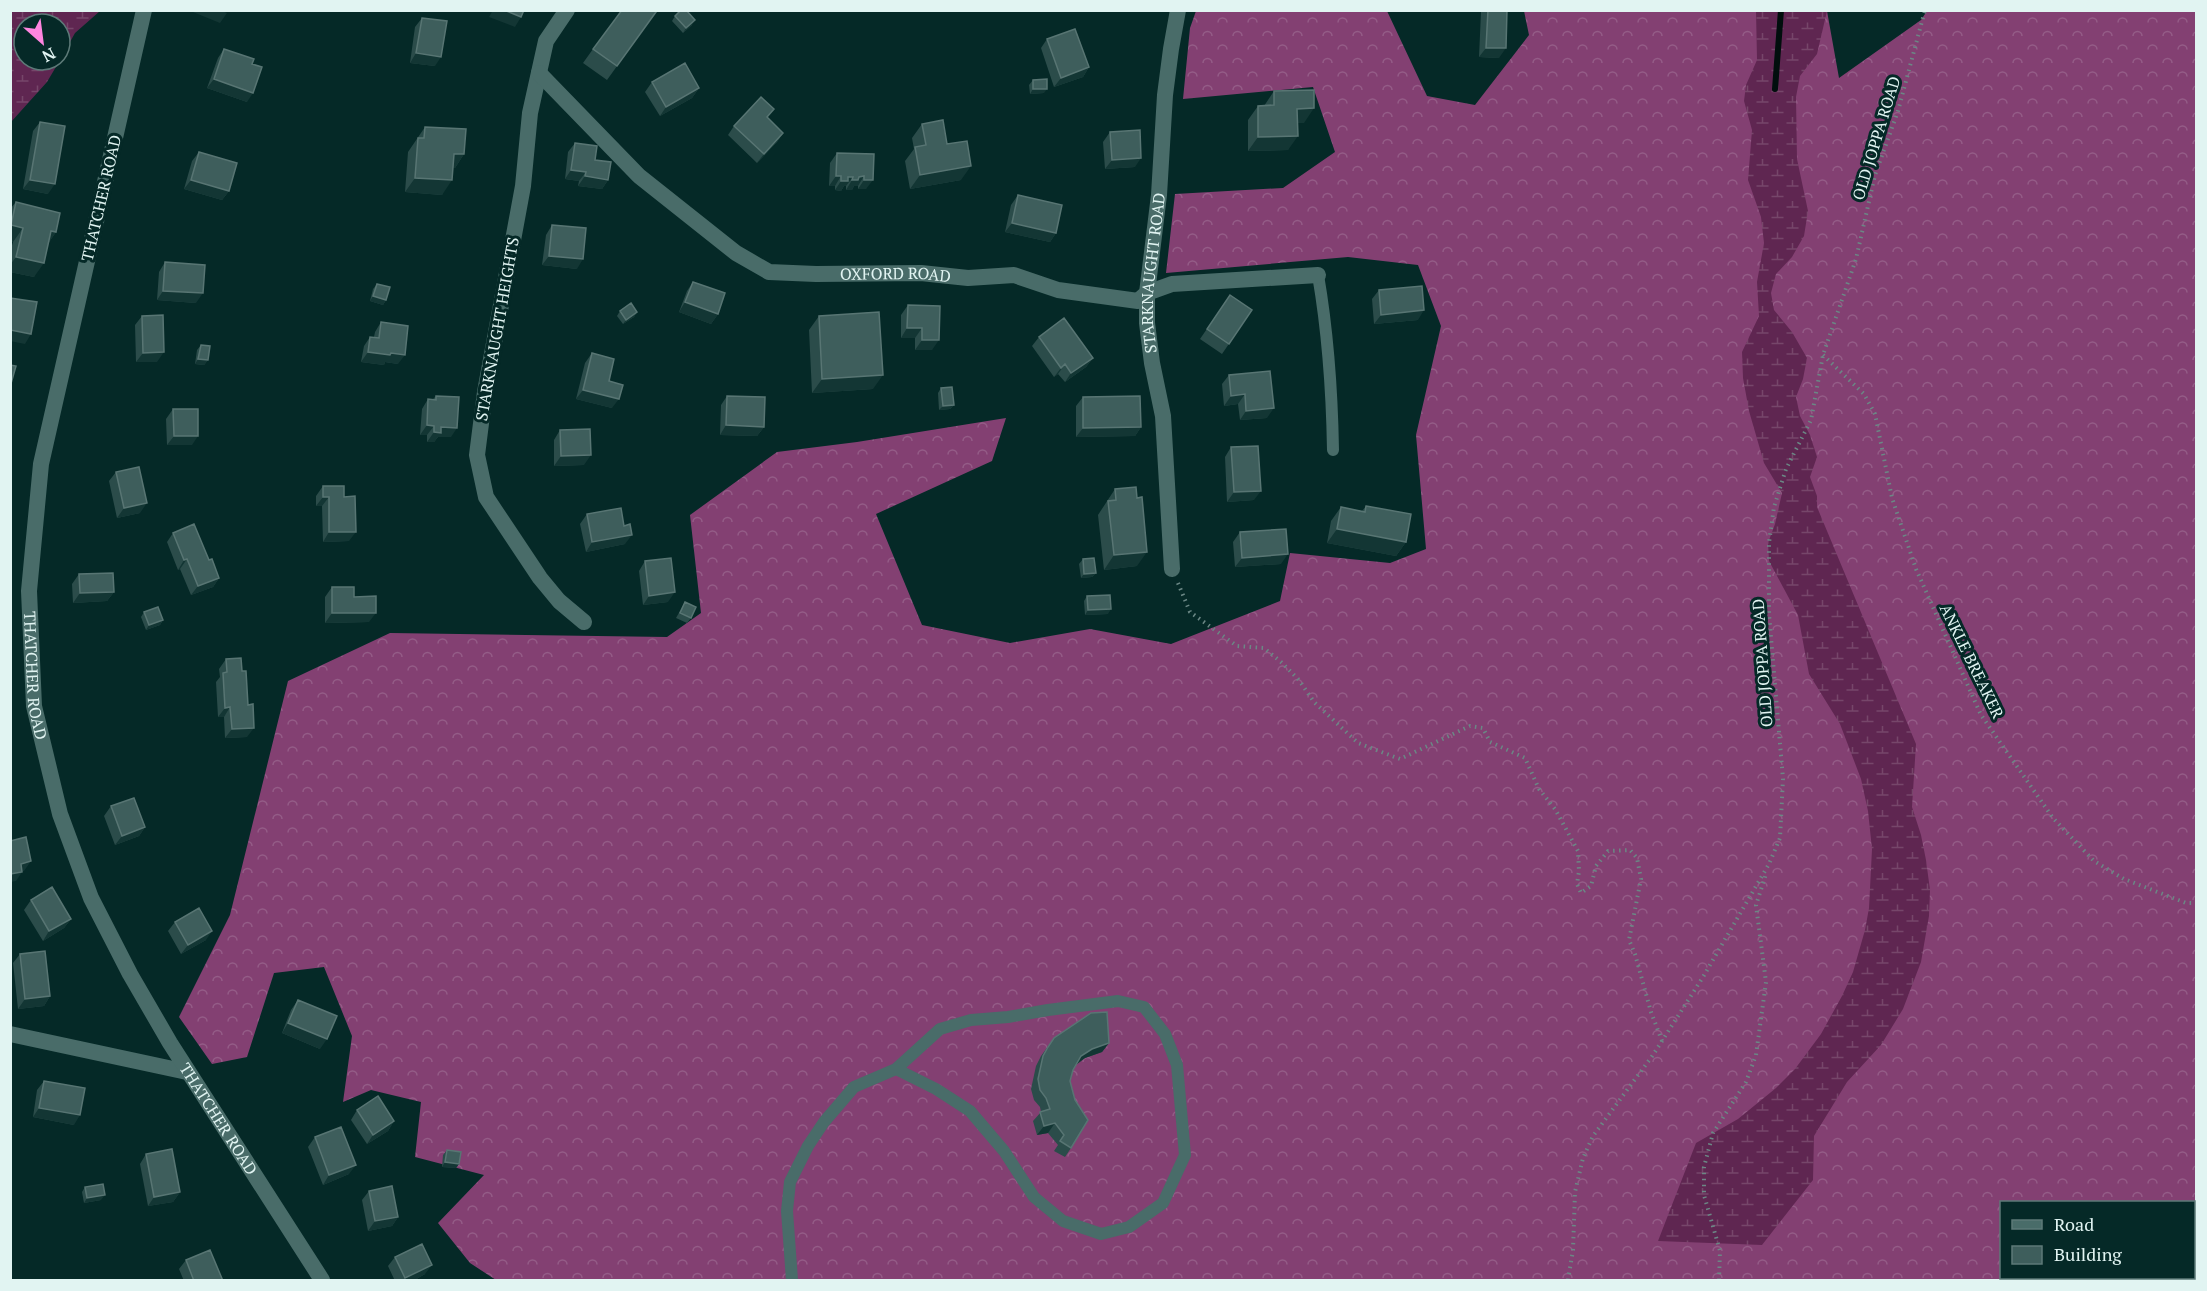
<svg xmlns="http://www.w3.org/2000/svg" width="2207" height="1291" font-family="'PT Serif',serif">
<style>
.forest{fill:url(#forest-crowns);fill-rule:evenodd}
.wetland{fill:url(#wetland-marsh)}
.lines{fill:none;stroke-linecap:round;stroke-linejoin:round}
.stream{stroke:#010e0d;stroke-width:6}
.path{stroke:#6b8785;stroke-width:4;stroke-dasharray:1.5 4.5;stroke-linecap:butt}
.service{stroke:#496c69;stroke-width:12}
.minor{stroke:#496c69;stroke-width:16}
.secondary{stroke:#496c69;stroke-width:16}
.wall{fill:#2b4c4a}
.shaded-wall{fill:#133634}
.building{fill:#3e5e5c;stroke:#587573;stroke-width:1.5}
.labels{text-anchor:middle;stroke-width:6;stroke-linejoin:round;paint-order:stroke}
.street-label{font-size:16px;fill:#e1f4f2;stroke:#052927}
</style>
<defs>
<pattern id="forest-crowns" width="20" height="18" patternUnits="userSpaceOnUse" patternTransform="scale(1.5)"><rect width="20" height="18" fill="#834072"/><path d="M2 6a3 3 0 1 1 6 0M12 15a3 3 0 1 1 6 0" fill="none" stroke="#945c87"/></pattern>
<pattern id="wetland-marsh" width="20" height="14" patternUnits="userSpaceOnUse" patternTransform="scale(1.5)"><rect width="20" height="14" fill="#5f2651"/><path d="M1 5h8M5 5V1M11 12h8M15 12V8" fill="none" stroke="#76466a"/></pattern>
</defs>
<rect width="100%" height="100%" fill="#052927"/>
<path class="forest" d="M1196 11H1387L1427 96 1475 105 1529 35 1524 11H1827L1839 78 1921 20 1927 11H2196V1280H496L470 1263 438 1223 484 1175 415 1157 421 1102 371 1090 343 1102 352 1036 324 967 274 973 247 1057 212 1064 179 1017 230 915 288 681 390 633 667 637 701 613 690 515 777 452 857 442 1006 418 992 461 876 514 922 625 1010 643 1090 629 1171 644 1280 601 1290 553 1390 563 1426 549 1416 435 1441 326 1418 265 1348 257 1166 273 1175 194 1283 188 1335 152 1313 87 1183 99 1190 28ZM2002 1202H2194V1278H2002Z"/>
<path class="wetland" d="M11 10 100 11 75 33 60 60V24H24V60H60L47 82 11 122Z
M1756 11H1827L1817 54 1800 76 1796 97 1797 159 1808 211 1804 236 1792 257 1776 274 1771 293 1774 310 1792 332 1807 358 1803 379 1796 397 1800 416 1810 435 1817 457 1810 477 1817 496V507L1916 744 1912 807 1921 835 1926 860 1930 890 1929 916 1921 962 1903 1009 1881 1045 1847 1082 1814 1136 1813 1180 1762 1245 1658 1241 1696 1143 1738 1119 1776 1088 1795 1069 1821 1034 1842 996 1853 972 1865 930 1869 908 1872 849 1868 811 1861 779 1840 724 1809 674 1798 615 1769 561 1768 543 1775 524 1782 493 1764 463 1749 411 1743 378 1742 352 1759 316 1757 282 1764 243 1761 217 1748 180 1752 130 1744 101 1746 85 1757 60Z"/>
<g class="lines">
<path class="stream" d="M1775 89 1781 10"/>
<path class="path" d="M1823 355 1864 394 1875 414 1892 498 1916 569 1981 715 2053 818 2094 861 2124 879 2186 903H2196
M1178 583 1190 612 1237 646 1264 648 1281 662 1299 680 1314 702 1358 743 1400 759 1470 726 1483 728 1490 742 1525 758 1539 789 1555 809 1578 851 1579 871 1577 884 1581 893 1591 886 1596 866 1608 851 1630 850 1637 858 1641 879 1629 940 1635 954 1651 1012 1662 1041
M1568 1280 1573 1250 1575 1192 1583 1158 1593 1136 1653 1055 1703 977 1769 864 1780 838 1783 779 1769 614V543L1774 507 1786 469 1811 420 1823 355 1856 259 1875 175 1898 111 1925 10
M1719 1280 1720 1251 1704 1195V1167L1713 1133 1746 1082 1756 1055 1766 982 1756 905 1766 874"/>
<path class="service" d="M1318 275C1328 333 1332 391 1333 450
M792 1280 787 1211 790 1182 808 1146 824 1122 854 1087 896 1069 940 1029 971 1020 1008 1017 1048 1010 1118 1001 1144 1007 1165 1034 1177 1065 1185 1155 1163 1203 1129 1227 1101 1234 1063 1221 1034 1197 1004 1151 970 1111 936 1089 896 1069"/>
<g class="minor">
<path d="M567 10 546 41 530 113 523 186 485 392 477 455 486 497 540 578 559 601 584 622"/>
<path id="s1" d="M539 73 639 176 736 253 769 272 816 274 921 273 968 278 1014 275 1058 290 1138 301 1147 293 1172 284 1318 275"/>
<path id="s2" d="M1172 569 1163 416 1152 363 1147 323V293L1159 195 1165 95 1171 49 1178 10"/>
<path d="M10 1034 187 1072"/>
</g>
<path class="secondary" id="s3" d="M144 10 41 464 29 591 34 706 60 814 91 898 130 974 170 1043 322 1280"/>
</g>
<path class="wall" d="M1483 10H1507L1499 58 1479 57 1481 12Z
M656 12 607 80 583 63 593 49Z
M675 16 692 25 683 33 672 21Z
M422 18 435 66 410 63 415 27Z
M1047 39 1089 67 1083 77 1054 87 1041 48Z
M224 49 252 64 247 102 207 88 218 58Z
M1033 80 1044 93 1030 94 1029 85Z
M652 82 699 88 692 98 660 116 645 92Z
M1274 91 1304 123H1297L1288 150 1248 151V120L1258 106H1264Z
M768 118 783 133 777 142 757 163 728 135 734 126Z
M40 122 48 194 23 189 33 131Z
M922 124 947 144 961 180 910 189 905 161 914 149 912 138Z
M425 127 464 154 455 168H453L442 195 405 192 408 152Z
M1110 132 1135 167 1105 169 1103 142Z
M575 143 595 160 608 180 602 189 578 186 579 181 565 179 568 152Z
M199 152 229 191 222 200 184 189 192 161Z
M837 153 874 154 866 189H858V186H854L852 190H846V186H844L841 191 835 190V186H829L830 163Z
M1018 195 1056 233 1050 242 1005 232 1011 205Z
M16 202 56 232 49 242 34 277 10 272V252L13 242 10 241V209Z
M552 225 577 269 542 265 546 235Z
M165 262 196 303 157 300 159 272Z
M693 282 718 314 711 324 679 312 687 291Z
M377 284 386 300 383 305 370 301 373 289Z
M1379 290 1418 320 1374 324 1372 299Z
M1230 295 1252 310 1222 354 1200 339Z
M908 305 940 306 932 350H915V338H901V315Z
M620 311 637 312 634 317 623 324 617 316Z
M142 316 157 362H136L135 325Z
M819 316 873 389 812 393 809 330Z
M381 322 398 364 385 362 384 365 361 362 364 346 370 337H374L375 332Z
M1039 337 1093 358 1086 367 1065 382 1058 374 1054 377 1032 346Z
M201 345 208 360 204 365 195 364 197 350Z
M592 353 609 381 612 408 576 399 585 363Z
M1229 375 1267 418 1240 420 1238 404 1224 406 1222 384Z
M941 388 954 405 950 409 939 410 938 393Z
M436 396 451 437H438L434 442H427V435H420L422 409 428 399H433Z
M727 396 764 427 757 436 720 435 721 405Z
M1083 397 1141 427 1135 436 1076 437V406Z
M173 409 192 445H167L166 419Z
M560 430 584 465 554 466V440Z
M1231 447 1254 500 1227 502 1225 457Z
M116 472 140 513 117 518 109 481Z
M323 486 344 497 349 541 323 542 322 506H316V496Z
M1115 489 1137 498V566L1104 570 1098 515Z
M1366 506 1406 542 1396 556 1327 543 1331 521 1341 507 1362 511Z
M587 514 625 544 586 552 580 524Z
M1240 532 1281 564 1235 567 1233 542Z
M173 533 219 578 213 587 191 595 180 569 178 570 167 542Z
M1083 559 1096 573 1092 577 1081 578 1079 564Z
M645 561 668 602 643 605 639 571Z
M79 574 114 592 107 601 73 603 72 584Z
M332 587 354 597 369 622 325 623V597Z
M1087 596 1108 614 1085 615 1084 601Z
M685 602 691 618 687 623 676 618Z
M144 612 163 620 160 625 146 630 141 617Z
M226 659 247 737 225 738 224 717H218L216 682 220 677 219 669Z
M111 806 145 827 139 836 115 845 104 816Z
M31 900 71 919 64 928 43 941 24 910Z
M175 922 206 940 181 954 168 931Z
M20 954 50 996 44 1006 18 1009 13 963Z
M298 1000 320 1049 282 1033 291 1010Z
M1054 1038 1109 1043 1102 1052 1085 1058 1076 1065 1073 1070 1070 1081 1071 1148 1065 1157 1054 1151 1058 1145 1048 1133 1037 1135 1033 1121 1041 1112 1040 1107 1034 1100 1031 1089 1036 1066 1041 1056Z
M44 1081 74 1125 33 1117 37 1090Z
M357 1110 394 1121 388 1131 367 1144 351 1120Z
M315 1137 349 1174 323 1185 308 1147Z
M447 1150 459 1164 456 1168 442 1167 443 1155Z
M146 1154 180 1192 173 1202 148 1206 140 1164Z
M85 1187 101 1200 84 1203 82 1192Z
M369 1191 398 1217 392 1226 368 1231 362 1200Z
M395 1257 425 1274 413 1281H395L388 1266Z
M186 1260 223 1281H184L179 1269Z"/>
<path class="shaded-wall" d="M194 10H220L227 13 220 23 193 12Z
M493 10H504L521 17 515 27 489 17Z
M695 20 692 25 683 33 686 28Z
M1486 48H1506L1499 58 1479 57Z
M416 53 441 57 435 66 410 63Z
M1089 67 1083 77 1054 87 1061 78Z
M214 79 253 93 247 102 207 88Z
M699 88 692 98 660 116 666 107Z
M1033 89H1047L1044 93 1030 94Z
M1314 108 1304 123H1287L1297 109Z
M783 133 777 142 757 163 764 154Z
M1298 136 1288 150 1248 151 1258 137Z
M454 154H464L455 168H444Z
M1141 158 1135 167 1105 169 1112 160Z
M971 166 961 180 910 189 920 175Z
M571 170 586 172 579 181 565 179Z
M585 176 608 180 602 189 578 186Z
M836 176H841L835 186H829Z
M864 176 858 186H854L852 190H846L852 180 859 177Z
M848 177H853L846 186H844L841 191 835 190 841 181Z
M415 178 452 180 442 195 405 192Z
M30 180 55 184 48 194 23 189Z
M191 180 229 191 222 200 184 189Z
M864 180H873L866 189H858Z
M1012 223 1056 233 1050 242 1005 232Z
M11 225 23 228 13 242 10 241Z
M51 231 56 232 46 247Z
M549 256 583 259 577 269 542 265Z
M16 257 44 263 34 277 10 272V265Z
M163 291 203 293 196 303 157 300Z
M373 296 386 300 383 305 370 301Z
M685 302 718 314 711 324 679 312Z
M1424 310 1418 320 1374 324 1381 315Z
M637 312 634 317 623 324 626 320Z
M907 328H922L915 338H901Z
M10 330 31 334 25 344 10 341Z
M922 340H939L932 350H915Z
M164 352 157 362H136L143 353Z
M368 352 391 353 405 355 398 364 385 362 384 365 361 362Z
M1093 358 1086 367 1065 382 1071 373Z
M198 359 208 360 204 365 195 364Z
M1065 364 1058 374 1054 377 1061 368Z
M883 375 873 389 812 393 822 379Z
M583 390 619 399 612 408 576 399Z
M1245 394 1238 404 1224 406 1231 396Z
M954 405 950 409 939 410 943 406Z
M1274 408 1267 418 1240 420 1246 411Z
M427 425 434 426 427 435H420Z
M726 425 764 427 757 436 720 435Z
M441 427 457 428 451 437H438L434 442H427L434 432Z
M1141 427 1135 436 1076 437 1083 428Z
M174 436H198L192 445H167Z
M591 455 584 465 554 466 561 456Z
M1261 491 1254 500 1227 502 1234 492Z
M323 497H329L322 506H316Z
M147 503 140 513 117 518 124 508Z
M1337 529 1406 542 1396 556 1327 543Z
M329 532H356L349 541 323 542Z
M632 535 625 544 586 552 592 542Z
M1147 552 1137 566 1104 570 1114 555Z
M1288 554 1281 564 1235 567 1242 558Z
M187 559 180 569 178 570 184 560Z
M1096 573 1092 577 1081 578 1084 574Z
M219 578 213 587 191 595 198 586Z
M114 592 107 601 73 603 80 593Z
M675 592 668 602 643 605 649 596Z
M1111 609 1108 614 1085 615 1088 610Z
M332 613H376L369 622 325 623Z
M163 620 160 625 146 630 149 625Z
M230 707 224 717H218L225 708Z
M254 728 247 737 225 738 232 729Z
M145 827 139 836 115 845 122 836Z
M31 861 24 871 14 873 21 864Z
M22 872 16 881 10 882V874Z
M71 919 64 928 43 941 49 931Z
M212 931 206 940 181 954 188 945Z
M50 996 44 1006 18 1009 25 999Z
M288 1023 327 1039 320 1049 282 1033Z
M1109 1043 1102 1052 1085 1058 1074 1066 1081 1056 1092 1049Z
M39 1108 80 1115 74 1125 33 1117Z
M394 1121 388 1131 367 1144 373 1135Z
M1055 1123 1048 1133 1037 1135 1044 1126Z
M445 1162 459 1164 456 1168 442 1167Z
M356 1165 349 1174 323 1185 329 1175Z
M180 1192 173 1202 148 1206 154 1197Z
M105 1195 101 1200 84 1203 87 1198Z
M398 1217 392 1226 368 1231 375 1221Z
M432 1265 425 1274 413 1281H404L405 1278Z"/>
<path class="building" d="M504 10H524L521 17Z
M622 10H654L656 12 617 66 593 49Z
M681 10H686L695 20 686 28 675 16Z
M1488 10H1507L1506 48H1486Z
M422 18 447 21 441 57 416 53Z
M1075 29 1089 67 1061 78 1047 39Z
M224 49 254 59 252 64 262 67 253 93 214 79Z
M685 63 699 88 666 107 652 82Z
M1047 79V89H1033V80Z
M1314 90V108L1297 109 1298 136 1258 137V106L1274 105V91Z
M761 97 774 109 767 117 783 133 764 154 734 126Z
M943 120 947 144 967 141 971 166 920 175 915 147 926 145 922 124Z
M40 122 65 126 55 184 30 180Z
M425 127 466 129 464 154H454L452 180 415 178 418 138H424Z
M1140 130 1141 158 1112 160 1110 132Z
M575 143 597 146 595 160 611 162 608 180 585 176 586 172 571 170Z
M199 152 237 163 229 191 191 180Z
M837 153 874 154 873 180H864V176L859 177 858 180H852L853 177H848V181H841V176H836Z
M1018 195 1062 205 1056 233 1012 223Z
M16 202 60 213 56 232 51 231 44 263 16 257 23 228 11 225Z
M552 225 586 228 583 259 549 256Z
M165 262 205 265 203 293 163 291Z
M693 282 725 293 718 314 685 302Z
M377 284 390 287 386 300 373 296Z
M1422 286 1424 310 1381 315 1379 290Z
M1230 295 1252 310 1229 344 1207 329Z
M10 298 37 302 31 334 10 330Z
M631 303 637 312 626 320 620 311Z
M908 305 940 306 939 340H922V328H907Z
M879 312 883 375 822 379 819 316Z
M163 315 164 352 143 353 142 316Z
M1064 318 1093 358 1071 373 1065 364 1061 368 1039 337Z
M381 322 408 326 405 355 391 353 390 355 368 352 370 337 379 338Z
M201 345 210 346 208 360 198 359Z
M592 353 614 359 609 381 623 385 619 399 583 390Z
M10 365 16 366 10 387Z
M1270 371 1274 408 1246 411 1245 394 1231 396 1229 375Z
M952 387 954 405 943 406 941 388Z
M436 396 459 397 457 428 441 427V433L434 432V426L427 425 428 399 436 400Z
M727 396 765 397 764 427 726 425Z
M1140 396 1141 427 1083 428V397Z
M173 409H198V436H174Z
M590 429 591 455 561 456 560 430Z
M1258 446 1261 491 1234 492 1231 447Z
M139 467 147 503 124 508 116 472Z
M323 486H344V497L355 496 356 532H329V497H323Z
M1136 487 1137 498 1142 497 1147 552 1114 555 1108 501 1116 500 1115 489Z
M1366 506 1411 514 1406 542 1337 529 1341 507 1365 512Z
M621 508 624 526 630 524 632 535 592 542 587 514Z
M194 524 209 560 212 559 219 578 198 586 187 559 184 560 173 533Z
M1286 529 1288 554 1242 558 1240 532Z
M671 558 675 592 649 596 645 561Z
M1094 558 1096 573 1084 574 1083 559Z
M113 573 114 592 80 593 79 574Z
M332 587H354V597L376 596V613H332Z
M1110 595 1111 609 1088 610 1087 596Z
M685 602 696 607 691 618 680 613Z
M158 607 163 620 149 625 144 612Z
M241 658 242 671H246L248 705 253 704 254 728 232 729 230 707 225 708 223 673 227 672 226 659Z
M134 798 145 827 122 836 111 806Z
M26 837 31 861 21 864 22 872 10 874V841Z
M52 887 71 919 49 931 31 900Z
M199 908 212 931 188 945 175 922Z
M45 951 50 996 25 999 20 954Z
M298 1000 337 1016 327 1039 288 1023Z
M1107 1012 1109 1043 1092 1049 1081 1056 1073 1070 1070 1081 1075 1100 1088 1120 1071 1148 1060 1141 1064 1135 1055 1123 1044 1126 1040 1112 1050 1109 1046 1098 1040 1090 1038 1079 1043 1056 1048 1047 1054 1038 1091 1013Z
M44 1081 85 1088 80 1115 39 1108Z
M378 1096 394 1121 373 1135 357 1110Z
M341 1127 356 1165 329 1175 315 1137Z
M172 1149 180 1192 154 1197 146 1154Z
M447 1150 461 1152 459 1164 445 1162Z
M103 1184 105 1195 87 1198 85 1187Z
M392 1186 398 1217 375 1221 369 1191Z
M422 1244 432 1265 405 1278 395 1257Z
M210 1250 223 1281H194L186 1260Z"/>
<g class="labels">
<g class="street-label">
<text transform="translate(1876 138) rotate(-73)" y="6">OLD JOPPA ROAD</text>
<text transform="translate(101 198) rotate(-77)" y="6">THATCHER ROAD</text>
<text dy="6" stroke="none"><textPath href="#s2" startOffset="298">STARKNAUGHT ROAD</textPath></text>
<text dy="6" stroke="none"><textPath href="#s1" startOffset="432">OXFORD ROAD</textPath></text>
<text transform="translate(497 329) rotate(-80)" y="6">STARKNAUGHT HEIGHTS</text>
<text transform="translate(1972 661) rotate(64)" y="6">ANKLE BREAKER</text>
<text transform="translate(1762 663) rotate(-94)" y="6">OLD JOPPA ROAD</text>
<text dy="6" stroke="none"><textPath href="#s3" startOffset="678">THATCHER ROAD</textPath></text>
<text dy="6" stroke="none"><textPath href="#s3" startOffset="1164">THATCHER ROAD</textPath></text>
</g>
</g>
<rect width="2207" height="1291" fill="none" stroke="#e1f4f2" stroke-width="24"/>
<rect x="2000" y="1201" width="195" height="78" fill="#052927" stroke="#5d7a78" stroke-width="1.5"/>
<rect x="2012" y="1220" width="30" height="9" fill="#496c69" stroke="#5d7a78" stroke-width="1.5"/>
<text x="2054" y="1231" font-size="18" fill="#e1f4f2">Road</text>
<rect x="2012" y="1246" width="30" height="18" fill="#3e5e5c" stroke="#5d7a78" stroke-width="1.5"/>
<text x="2054" y="1261" font-size="18" fill="#e1f4f2">Building</text>
<g transform="translate(42 42) rotate(152)"><circle r="28" fill="#052927" stroke="#5d7a78" stroke-width="1.5"/>
<path d="M0-4.5L10 22L0 15L-10 22Z" fill="#fe85df"/>
<text y="-9" font-size="16" font-weight="bold" text-anchor="middle" fill="#e1f4f2">N</text>
</g>
</svg>
